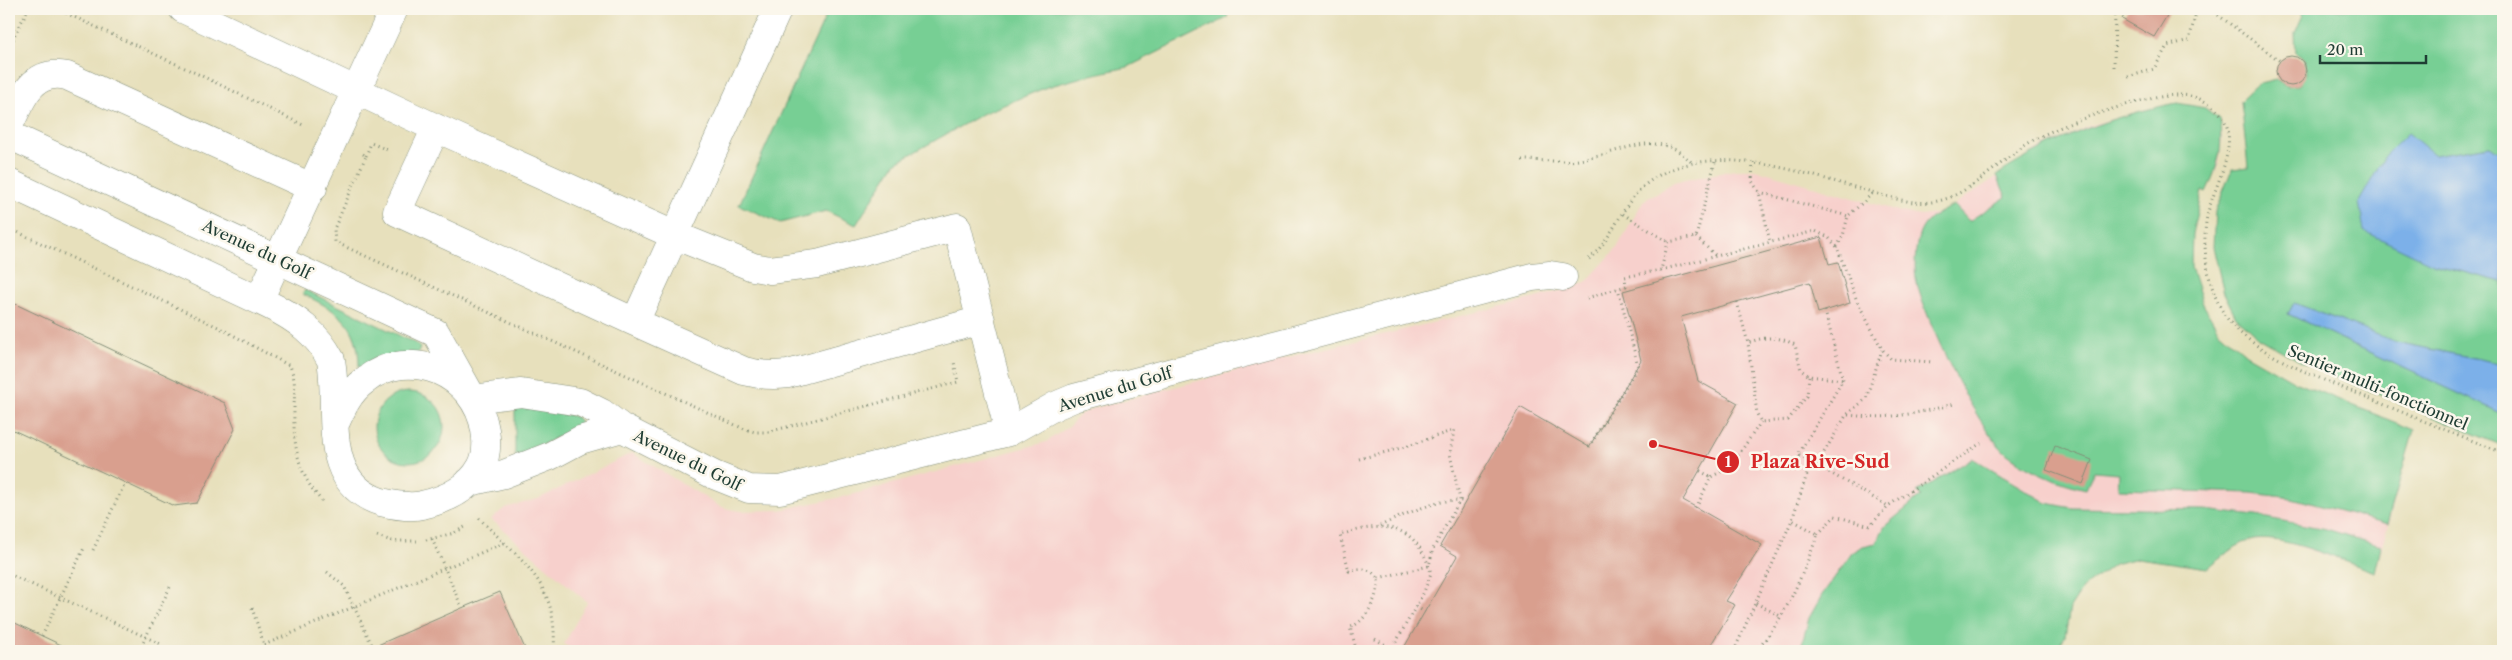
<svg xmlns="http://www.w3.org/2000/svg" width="2512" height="660" font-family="'Libre Caslon Text',serif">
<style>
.built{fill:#f7d0cc}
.green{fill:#77cf94;stroke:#4b8664}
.water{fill:#7bb0e9;stroke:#4d768e}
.building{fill:#d99f8e}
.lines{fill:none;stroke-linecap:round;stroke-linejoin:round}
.minor-casing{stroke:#838e78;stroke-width:29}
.path{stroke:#838e78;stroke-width:3;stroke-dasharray:1 4;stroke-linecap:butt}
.minor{stroke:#fff;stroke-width:28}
.labels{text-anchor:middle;stroke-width:5;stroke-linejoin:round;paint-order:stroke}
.street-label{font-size:16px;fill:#1f3d34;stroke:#fbf7ec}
.leader{fill:none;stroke:#d62828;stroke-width:2}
.callout-dot{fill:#d62828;stroke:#fbf7ec;stroke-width:2}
.mark-label{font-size:15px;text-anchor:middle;font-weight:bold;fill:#fff}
.callout-label{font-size:18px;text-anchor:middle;font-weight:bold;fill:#d62828;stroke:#fbf7ec;stroke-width:5;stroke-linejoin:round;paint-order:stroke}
</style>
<rect width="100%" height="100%" fill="#fbf7ec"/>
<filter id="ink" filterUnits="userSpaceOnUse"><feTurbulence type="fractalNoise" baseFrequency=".02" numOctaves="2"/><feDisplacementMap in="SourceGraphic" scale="10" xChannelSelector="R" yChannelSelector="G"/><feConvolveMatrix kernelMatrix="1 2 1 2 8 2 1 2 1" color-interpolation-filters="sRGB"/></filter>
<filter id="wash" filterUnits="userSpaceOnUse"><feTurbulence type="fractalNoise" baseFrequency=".0096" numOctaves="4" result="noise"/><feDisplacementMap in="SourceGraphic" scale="20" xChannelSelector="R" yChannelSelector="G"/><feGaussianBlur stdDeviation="1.12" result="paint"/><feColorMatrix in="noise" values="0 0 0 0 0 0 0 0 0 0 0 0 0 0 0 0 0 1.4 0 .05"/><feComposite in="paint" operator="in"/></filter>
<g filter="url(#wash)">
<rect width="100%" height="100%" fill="#e7e0bc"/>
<path class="built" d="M2177 103 2205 108 2219 119 2222 138 2219 164 2206 192 2202 190 2192 234 2191 267 2203 304 2219 331 2246 354 2295 382 2414 430 2375 572 2276 539 2249 541 2236 547 2207 568 2138 558 2115 564 2083 588 2070 608 2065 637 2054 651H576L564 644 587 602 491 519 505 508 538 499 632 453 719 506 729 509 741 511 780 510 851 495 1046 442 1068 427 1081 414 1095 408 1285 358 1540 297 1585 283 1617 248 1643 201 1674 182 1735 170H1758L1898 211 1920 216 1935 214 1954 205 2037 150 2091 125 2147 109Z"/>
<path class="green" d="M829 9H1229L1227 18 1128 67 1086 76 1047 87 982 114 895 163 856 225 826 211 780 223 739 205Z
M2297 9H2503V155L2490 146 2435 155 2433 264 2503 282V364L2396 342 2294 303 2288 314 2503 414V446L2305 364 2259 338 2236 317 2224 293 2213 247 2215 212 2232 169 2248 167 2241 101 2260 83 2276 79 2286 86 2299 85 2307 73 2304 59 2296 53 2295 33 2303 15Z
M2177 103 2205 108 2219 119C2224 147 2218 167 2206 192L2202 190 2192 234 2191 267 2203 304 2219 331 2246 354 2295 382 2414 430 2387 524 2292 498 2251 493 2118 489 2119 473 2094 471 2086 489C2060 483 2032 472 2010 456 1980 436 1923 316 1916 279 1914 265 1915 239 1923 227 1930 216 1943 211 1954 205L1969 221 2006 197 1997 175C2055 138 2110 116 2177 103Z
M305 290 417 344 420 348 418 353 363 369 359 367C359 322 338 312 303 294Z
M374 427a35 35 0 1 1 70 0a35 35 0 1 1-70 0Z
M518 407 569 415 576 417 580 422 578 426 523 455H515V411Z
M1972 458 2047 503 2072 508 2205 510 2256 516 2326 529 2381 546 2375 572C2343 562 2280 532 2249 541 2234 545 2220 559 2207 568L2138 558 2114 564 2083 588 2070 608 2065 637 2054 651H1800L1809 618 1822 595 1852 553 1863 546 1876 543 1885 526 1921 496 1917 492Z"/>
<path class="water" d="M2408 133 2435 155 2490 146 2503 155V282L2433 264 2364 231 2359 202 2385 156Z
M2294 303 2396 342 2503 364V414L2288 314Z"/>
<g id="blocks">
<path class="building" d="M2128 9H2171L2154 37 2122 19Z
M2276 71a15 15 0 1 1 30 0a15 15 0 1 1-30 0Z
M1821 237 1829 264 1838 262 1850 303 1818 313 1810 282 1681 317 1698 381 1738 403 1683 500 1762 545 1726 601 1735 605 1707 651H1402L1457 556 1440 546 1520 407 1589 447 1641 360 1623 291Z
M9 301 225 403 235 429 197 503 174 506 9 428Z
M2055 446 2092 460 2083 484 2046 470Z
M500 592 526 651H364L462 608Z
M9 620 42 636 74 651H9Z"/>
</g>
</g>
<g filter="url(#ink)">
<use href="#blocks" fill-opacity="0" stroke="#838e78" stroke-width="1"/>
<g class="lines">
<g class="minor-casing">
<path id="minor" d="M183 9 436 128 674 235 753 267 770 270 817 264 957 227 1009 432
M9 126C21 100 32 68 67 76L313 188
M436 128 397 212 635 322 778 9
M9 135 436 333 473 399 521 393 580 402 602 413 622 428 714 475 749 489 780 490 1009 432 1055 406 1074 398 1532 277 1550 275 1563 277
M9 183 269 305C296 318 317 333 331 360 340 409 318 482 381 502 394 505 410 508 422 505 445 500 469 489 481 467 487 456 487 442 485 430 476 374 410 344 364 381 349 392 342 408 335 424
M259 300 394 9
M635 322 744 371C759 375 772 376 788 374L981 320
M469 482 504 474 550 456 580 440 622 428"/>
</g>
<path class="path" d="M57 9 200 75 305 126
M2210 9 2280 61
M9 54 15 34 28 9
M2114 67 2115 9
M2128 77 2154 69 2167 46 2189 40 2197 9
M363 154 366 156 334 229 335 242 744 429 755 432H768L958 382 954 362
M366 156 371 143 390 151
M1522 160C1542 160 1565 163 1585 159 1624 152 1659 126 1693 164
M1753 162 1752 181 1759 192 1770 242
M1759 192 1848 216
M1623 214 1668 242
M9 228 218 327 290 366C297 383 294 394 294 411 293 445 298 475 322 501
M1696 237 1715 255
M1837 247 1843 236 1848 216 1873 193
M1589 259C1613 239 1621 205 1645 185 1703 136 1802 173 1865 190 1889 197 1913 206 1938 201 1971 194 2003 158 2032 141 2060 124 2146 95 2179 95 2192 95 2203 99 2213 107 2248 133 2214 184 2207 216 2201 247 2208 292 2227 318 2253 355 2329 382 2371 399 2415 418 2459 435 2503 453
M1661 270 1815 231 1828 237 1837 247 1857 301 1882 349 1891 359 1932 362
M1587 298 1626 286 1625 277 1661 270 1668 242 1696 237 1715 162
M1737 302 1748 343
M1825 311 1843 380 1798 455 1811 462 1823 454 1847 414 1866 399 1882 350
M1809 376 1807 396 1788 420 1761 422 1757 414 1748 343C1763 336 1780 336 1795 345L1801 370 1809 376 1843 380
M1848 415C1889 420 1914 414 1954 404
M1589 447 1638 366 1618 288
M1359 459 1405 447 1454 430 1450 454 1460 500 1433 549 1429 566 1378 578
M1700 471 1711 477
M1696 508 1711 477 1730 467 1761 422
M479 518C523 563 558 582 554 651
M1380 526C1399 517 1446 494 1465 502
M1818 534 1835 516 1870 526 1888 506 1981 443
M377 536 392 541H417
M432 539 462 608
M426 540 454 533 465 527
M93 550 125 483
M327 572 344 586 373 647
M9 574 163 645
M1756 603 1782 617
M1416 607 1425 612
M252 608 266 651
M42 636 85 546
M1375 639 1391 648
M1712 643 1729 651
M264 645 504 543
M1355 645 1350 627C1366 623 1380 594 1378 578 1370 568 1361 567 1349 571L1340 535C1384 521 1416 522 1431 573L1424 592 1391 651
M139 651 170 587
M1734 651 1792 520 1811 462 1888 506
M1756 651C1787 615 1801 578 1818 534L1792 520"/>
<use href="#minor" class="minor"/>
</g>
</g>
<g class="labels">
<g class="street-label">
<text transform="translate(257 249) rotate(25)" y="6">Avenue du Golf</text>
<text transform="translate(2378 387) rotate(23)" y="6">Sentier multi-fonctionnel</text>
<text transform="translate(1115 389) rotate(-17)" y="6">Avenue du Golf</text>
<text transform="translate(688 460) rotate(26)" y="6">Avenue du Golf</text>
</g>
</g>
<path class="leader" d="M1653 444L1728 462"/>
<g class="callout-dot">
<circle cx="1653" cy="444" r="5"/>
<circle cx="1728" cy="462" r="12"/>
</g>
<g class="mark-label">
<text x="1728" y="467">1</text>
</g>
<g class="callout-label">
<text x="1820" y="468">Plaza Rive-Sud</text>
</g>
<rect width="2512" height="660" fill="none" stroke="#fbf7ec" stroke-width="30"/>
<path d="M2320 55v8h106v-8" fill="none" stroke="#1f3d34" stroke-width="2.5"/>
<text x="2327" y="55" font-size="15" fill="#1f3d34" stroke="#fbf7ec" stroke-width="4" paint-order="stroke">20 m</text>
</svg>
